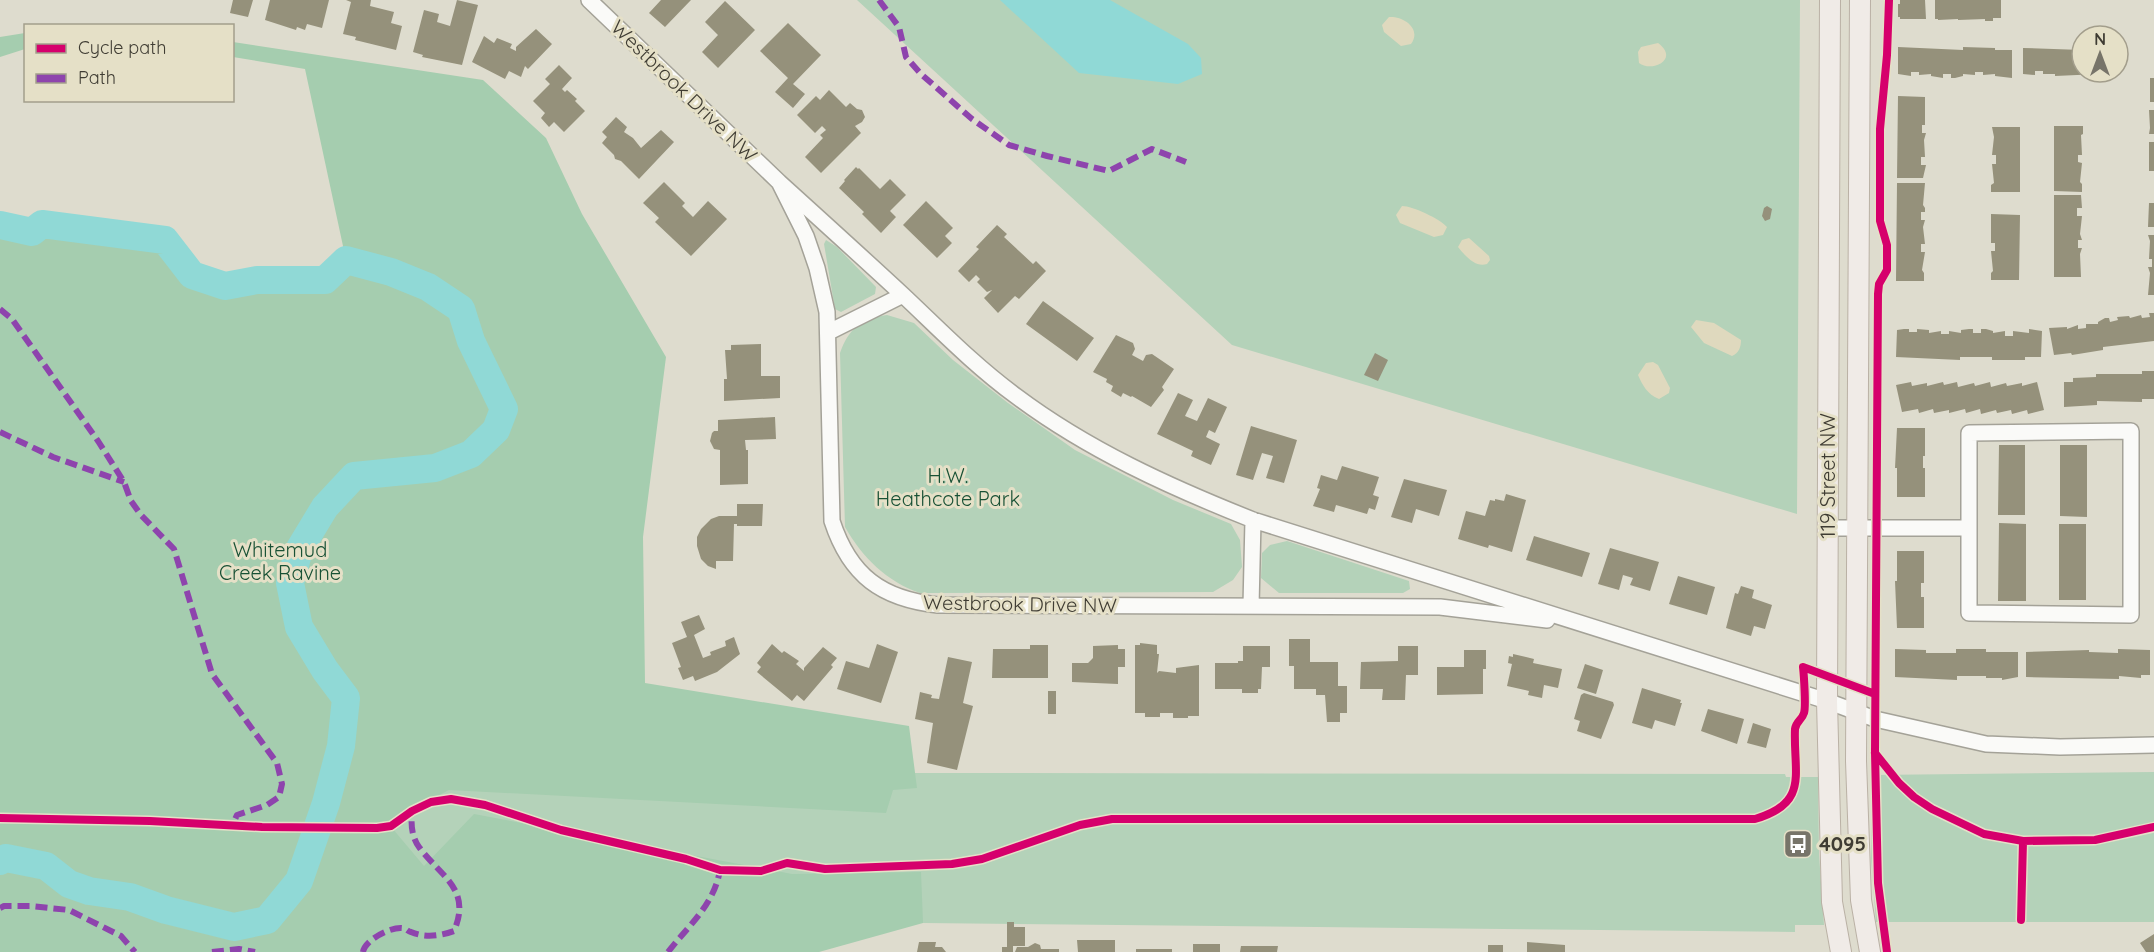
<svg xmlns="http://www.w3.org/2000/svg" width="2154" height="952" font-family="Quicksand,sans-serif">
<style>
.green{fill:#b4d2b9}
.forest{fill:#a5cdaf}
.sand{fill:#dfd9be}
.water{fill:#90d9d6}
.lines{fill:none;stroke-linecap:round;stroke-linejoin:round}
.river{stroke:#90d9d6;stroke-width:28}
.building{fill:#95917b}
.minor-casing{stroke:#a4a298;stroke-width:18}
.major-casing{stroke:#bab1a5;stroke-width:22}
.minor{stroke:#fafaf8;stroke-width:15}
.major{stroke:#f0ebe7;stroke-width:20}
.quiet{stroke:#8e44ad;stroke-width:6;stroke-dasharray:12 6;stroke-linecap:butt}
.cycleway-casing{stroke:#e5e0c7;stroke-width:11}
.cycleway{stroke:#d6006c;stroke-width:8}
.labels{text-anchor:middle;stroke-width:6;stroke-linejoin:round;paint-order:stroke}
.street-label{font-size:20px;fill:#3f3c33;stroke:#e5e0c7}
.park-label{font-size:20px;fill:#185135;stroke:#e5e0c7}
.poi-label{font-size:20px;font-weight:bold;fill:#3f3c33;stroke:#e5e0c7;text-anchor:start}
</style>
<rect width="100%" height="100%" fill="#dedcce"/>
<path class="green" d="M857 0H1800L1797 514 1232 345Z
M826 240 837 247 876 287 875 294 841 312 835 309 824 244Z
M887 315 914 323 953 360 1008 403 1075 450 1173 500 1231 524 1240 540 1242 567 1233 580 1213 592 920 593C887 582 862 557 845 527L840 353C849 328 861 319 887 315Z
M1287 541 1409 581 1410 589 1403 593H1279L1261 578 1262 553 1270 545Z
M2154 772V922H1876L1871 858V775Z
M915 773 1785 774 1786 777H1818L1819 854 1824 925H1795V932L923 923 297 922 348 775H915Z"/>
<path class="forest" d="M25 33V49L0 57V37Z
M233 42 483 80 546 138 582 214 666 357 643 537 645 683 909 726 917 788 893 790 886 813 449 790 387 822 424 866 474 814 792 874 921 872 923 923 819 952H0V225L32 232 42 224 165 240 192 275 225 286 257 280H325L346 260 305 69 233 57Z"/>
<path class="sand" d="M1389 17C1404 16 1422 29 1411 44L1401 46 1384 32 1382 25Z
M1658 43C1680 59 1652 73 1639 63L1638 52 1641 47Z
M1402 206C1413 206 1440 219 1447 227L1443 235 1434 237 1400 223 1396 215Z
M1469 238 1489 256 1490 260 1487 264C1476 268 1465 256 1458 247L1462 240Z
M1696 320 1714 323 1741 340C1741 347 1739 353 1732 356L1704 343 1691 327Z
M1653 362 1658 365 1670 388 1669 393 1659 399C1647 394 1643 386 1638 375L1646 363Z"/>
<path class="water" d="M1000 0H1110L1188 44 1201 58 1202 74 1178 84 1079 73Z"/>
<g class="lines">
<path class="river" d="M0 225 32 232 42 224 165 240 192 275 225 286 257 280H325L346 260 391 272 428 287 461 309 471 341 504 409 496 430 471 454 435 468 354 476 325 507 299 550 290 583 299 627 325 670 346 698 341 746 326 803 299 881 267 920 234 927 166 910 130 897 89 891 69 884 46 866 6 858 0 861"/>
</g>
<path class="building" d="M233 0H253L248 17 230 13Z
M270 0H329L322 28 307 24 305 30 297 27 296 30 265 20Z
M346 0H371L370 6 394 12 391 23 402 26 396 50 355 40 356 37 343 34 351 2Z
M457 0 478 5 462 65 422 57 423 55 413 52 424 10 439 14 437 22 450 26Z
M661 0H691L665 27 649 13Z
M1900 0H1925L1926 19H1900V17H1898V4H1900Z
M1935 0H2001V18H1993V21H1985V19L1958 20V19L1938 20V19H1935Z
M725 1 755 30 718 68 702 52 718 35 705 22Z
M788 23 821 55 793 84 805 94 793 108 775 92 788 78 760 51Z
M536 29 552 44 528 69 525 66 521 77 509 71 505 79 472 62 484 36 494 43 497 38 512 44 510 48 516 51V47Z
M1898 47 1963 50V47L1995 48V50H2012V78L1995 76V74L1983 75V72H1975V75L1963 74V76L1955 78H1951V74H1943V78L1931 76V74L1919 75V72H1911V76L1898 74Z
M2023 48 2082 50V72H2099V74L2055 76V74H2043V71H2035V75L2023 74Z
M559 65 572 78 562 89 565 92 567 90 577 99 575 101 585 111 564 132 554 122 549 127 541 118 545 113 533 101 550 84 545 79Z
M2150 78H2154V102H2150Z
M829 90 846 107 850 103 857 109 862 110 865 117 862 122 855 126 861 133 821 173 805 157 823 138 820 135 826 130 822 126 815 133 797 115 816 96 820 100Z
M1898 96 1925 97V125H1922V133H1926L1924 140 1925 157H1921V165H1926L1923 178H1897Z
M2149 110H2154V134H2149L2150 128Z
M616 117 627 127 624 132 633 138 641 148 661 130 674 142 639 179 621 161 615 159 614 155 602 143 607 137 602 132Z
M2054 126H2083V134L2081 135 2082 155H2078V162L2082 163 2080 182 2082 184V192L2054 191Z
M1992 127H2020V192H1991V185L1994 183 1992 164H1996V155H1992L1994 137Z
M2149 142H2154V171H2149Z
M856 167 858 169 859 168 880 189 890 179 906 195 890 211 896 217 881 233 862 214 864 212 839 188 845 181 844 180Z
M664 182 685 203 682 206 693 217 708 201 727 219 691 256 655 222 659 218 643 203Z
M1897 183H1925L1923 205 1925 208V212H1921V220H1925L1923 227 1925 244H1921V252H1925L1922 270 1924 273V281H1896Z
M2054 195H2081L2082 208H2077V216H2082L2080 234 2082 240H2078V248H2082L2080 254 2081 277H2054Z
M926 201 953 228 945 236 952 243 937 258 903 225Z
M2149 203H2154V227H2148Z
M1767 206 1772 209 1770 219 1765 221 1762 216 1764 208Z
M1991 214 2020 215 2019 280H1991V273L1993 271 1991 251H1995V243H1991Z
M997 225 1007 234 1004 237 1033 264 1036 261 1046 271 1019 299 1015 296 998 313 984 298 992 290 987 292 977 282 980 279 976 275 969 282 958 271 979 249 976 247Z
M2148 235H2154V295H2148L2150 273 2148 267H2152V259H2149L2150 241Z
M1043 301 1094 338 1077 361 1026 324Z
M2149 313H2154V341L2103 347V350L2072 355 2071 353 2054 355 2049 328 2067 327V329L2078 325V329L2086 328V324H2098V322L2105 318H2109L2110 322 2118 320 2117 317 2129 316 2130 318 2141 315 2142 318 2150 317Z
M1904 329H1909V332H1917V329L1929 330V333L1941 331V334H1949V331L1961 333V330L1969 329H1973V333H1981V329H1986L1993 331V333L2005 331V336H2013V331L2029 333V329L2042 331 2041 357H2025V360H1992V357H1960V360L1896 357 1897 330Z
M1116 335 1133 343 1135 349 1132 355 1143 361 1146 355 1152 354 1174 369 1162 387 1164 390 1151 407 1132 396 1131 397 1123 393 1121 397 1111 391 1113 386 1106 382 1107 379 1093 372Z
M761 344V376H780V398L724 401V379H727L725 350H731V345Z
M1375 353 1388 360 1378 381 1364 375Z
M2142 371H2154V399H2142V402L2097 401V405L2064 407V382H2073V378L2096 377V374H2142Z
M1911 382 1912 386 1927 383V386L1943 382 1944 385 1957 382 1958 387 1974 383 1975 386 1990 382 1991 387 2006 383 2007 386 2022 383V386L2037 382 2044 410 2028 414 2027 410 2012 414 2011 410 1997 413 1996 410 1981 414 1980 409 1966 413 1965 409 1949 413V410L1934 413 1933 409 1919 413 1918 409 1902 412 1896 385Z
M1178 393 1193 400 1185 416 1197 421 1208 398 1227 407 1215 433 1209 430 1206 437 1220 444 1211 465 1191 456 1193 451 1157 434Z
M775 417 776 439 745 440 746 450H748V484L720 485V450L714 449 710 441 712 433 714 431H718V420Z
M1251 426 1297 440 1284 483 1266 478 1273 456 1262 453 1253 480 1236 475Z
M1897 428H1925V456H1923V468H1925V497H1897V468H1895Z
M1999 445H2025V515H1998Z
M2060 445H2087V517L2060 516Z
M1342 466 1379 477 1373 495 1379 497 1375 510 1369 508 1367 514 1336 505 1334 512 1313 506 1320 489 1317 488 1321 475 1337 480Z
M1404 479 1447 490 1439 516 1416 509 1412 523 1391 517Z
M1506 494 1526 500 1512 552 1489 545 1488 548 1458 539 1466 511 1485 516 1490 500 1495 501V499L1504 501Z
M737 504H763L762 526H737V524H734L733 561H716V569L708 566 701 559 697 546V537L701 529 711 519 719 516H737Z
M1999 523 2026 524V601H1998Z
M2059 524H2086V600H2059Z
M1534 536 1590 553 1582 577 1526 560Z
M1610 548 1659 562 1650 591 1630 585 1633 578 1623 575 1619 590 1598 584Z
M1897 551H1924V583H1921V597H1924V628H1897L1895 581H1897Z
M1678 576 1715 587 1707 615 1669 604Z
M1741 586 1754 590 1752 598 1772 605 1765 629 1754 626 1751 636 1726 628 1735 593 1738 594Z
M699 615 705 629 694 635 703 658 711 655 710 652 726 646 725 641 734 637 740 654 717 672 695 681 693 676 683 680 678 668 681 667 672 643 687 637 681 622Z
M1289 639H1310V662H1338V686H1347V713H1340V722H1327L1325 695H1316V689H1294V666H1289Z
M1140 643 1157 645V654H1159L1157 673 1159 671 1176 673V668L1199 665V716H1188V718H1173V713H1160V717H1145V713H1135V645H1140Z
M772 644 782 653 784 651 799 661 796 664 804 671V668L823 647 837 658 831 665 833 667 804 701 797 695 792 701 757 672 761 667 757 663Z
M877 644 898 652 881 703 837 689 846 661 869 668Z
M1030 645H1048V678H992L993 649H1030Z
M1118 645V649H1125V667H1118V684L1072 682V663H1088L1093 658V646Z
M1243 646H1270V667H1262L1261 689H1258V693H1242V689H1215V663H1238V661H1243Z
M1398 646H1418V675H1406L1405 700H1382L1383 689H1360L1361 662 1398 661Z
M1895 649 1926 650V653H1956V649H1986V652H2018V677L2002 680V678H1986V676H1957V680L1895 677Z
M2118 649 2150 650V675H2141V678L2119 676V679L2026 677V652L2089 650V652L2118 653Z
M1464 650H1486V669H1483V694L1437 695V667H1464Z
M1513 654 1534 659 1533 663 1562 669 1558 688 1544 685 1542 698 1528 695 1529 691 1507 686 1512 664 1508 663 1509 656 1513 657Z
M948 657 972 662 963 703 973 706 957 770 927 763 933 723 915 719 920 692 932 695 931 698 939 699Z
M1585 664 1603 670 1596 694 1577 688Z
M1642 688 1681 700 1680 703H1682L1675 726 1655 720 1652 729 1632 723Z
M1048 691H1056V714H1048Z
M1584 693 1613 702 1614 705 1601 739 1577 731 1580 721 1574 719 1581 695Z
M1708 709 1744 719 1737 744 1701 731Z
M1753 723 1771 729 1766 748 1747 743Z
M1007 922H1014V927H1025V946H1013V952H1002V947H1007Z
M2154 934V952H2146L2140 943Z
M1077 940H1115V952H1078Z
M919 942H936L935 947H942L946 952H917Z
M1527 942 1565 945V952H1527Z
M1035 943 1040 945 1041 949H1059V952H1015L1017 947H1028Z
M1193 944H1220V952H1193Z
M1488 945H1503V952H1488Z
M1241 946H1278L1277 952H1240Z
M1136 949H1172V952H1136Z"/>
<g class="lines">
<g class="minor-casing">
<path id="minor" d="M589 0 779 182 806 236 817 268 827 312 832 521C850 576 882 599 938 605L1440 607 1547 620
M779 182C821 220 863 258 904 296 940 330 975 366 1016 396 1088 450 1170 487 1253 520L1827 701 1875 719 1986 744 2060 747 2154 745
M829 332 903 295
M1828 528H1969V433L2131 431V615L1969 613V528
M1251 606 1253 520"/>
</g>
<g class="major-casing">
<path id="major" d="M1830 0 1827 701 1832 902 1841 952
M1860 0 1856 761 1861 900 1870 952"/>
</g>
<use href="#minor" class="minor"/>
<use href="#major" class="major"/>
<path class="quiet" d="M879 0 899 27 906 57 921 74 972 119 1009 145 1047 156 1109 171 1152 149 1186 162
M0 309 12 319 98 441 124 482 131 501 141 515 174 549 212 674 277 763 282 784 279 797 267 805 237 815 232 826
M0 432 53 457 124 482
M0 908 4 906H30L69 910 121 936 135 952
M212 952 239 949 255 952
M363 952C365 940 390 927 402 928 406 928 407 931 411 932 425 938 440 936 454 931 472 889 441 877 419 847 411 836 411 823 412 811
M668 952C689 925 714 905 720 870"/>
<g class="cycleway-casing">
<path id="cycleway" d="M1875 753 1899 783 1914 797 1932 809 1984 834 2023 841 2095 840 2154 827
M0 818 150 821 262 827 377 828 391 826 412 811 431 802 451 799 485 805 561 830 686 859 720 870 761 871 787 863 825 869 952 864 982 859 1080 825 1112 819H1755C1810 803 1793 773 1795 729 1796 721 1802 720 1804 713 1806 707 1804 676 1803 667L1875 694
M2021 920 2023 841
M1887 952 1878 883 1875 753 1878 294 1879 284 1887 270V245L1880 221V129L1887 55 1889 0"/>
</g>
<use href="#cycleway" class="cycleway"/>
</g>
<defs>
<g id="bus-square" transform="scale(1.5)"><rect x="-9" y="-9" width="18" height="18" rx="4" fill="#777469" stroke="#e5e0c7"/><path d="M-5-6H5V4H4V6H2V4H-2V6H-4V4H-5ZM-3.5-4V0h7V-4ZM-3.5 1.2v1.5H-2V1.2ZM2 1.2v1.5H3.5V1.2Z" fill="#fff"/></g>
</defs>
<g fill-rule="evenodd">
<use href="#bus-square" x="1798" y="844"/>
</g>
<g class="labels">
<g class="street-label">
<text transform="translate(684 91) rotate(44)" y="7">Westbrook Drive NW</text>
<text transform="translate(1828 476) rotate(-90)" y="7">119 Street NW</text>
<text transform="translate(1020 604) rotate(1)" y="7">Westbrook Drive NW</text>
</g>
<g class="park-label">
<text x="948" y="483">H.W.<tspan x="948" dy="23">Heathcote Park</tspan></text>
<text x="280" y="557">Whitemud<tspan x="280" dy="23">Creek Ravine</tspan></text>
</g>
<g class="poi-label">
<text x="1819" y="851">4095</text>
</g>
</g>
<rect x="24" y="24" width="210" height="78" fill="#e5e0c7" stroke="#a39e8c" stroke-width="1.5"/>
<rect x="36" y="44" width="30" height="9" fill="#d6006c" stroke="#a39e8c" stroke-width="1.5"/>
<text x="78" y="54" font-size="18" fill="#3f3c33">Cycle path</text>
<rect x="36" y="74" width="30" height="9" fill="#8e44ad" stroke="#a39e8c" stroke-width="1.5"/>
<text x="78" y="84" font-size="18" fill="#3f3c33">Path</text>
<g transform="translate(2100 54)"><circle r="28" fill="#e5e0c7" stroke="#a39e8c" stroke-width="1.5"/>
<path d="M0-4.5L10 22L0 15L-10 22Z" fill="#777469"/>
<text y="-9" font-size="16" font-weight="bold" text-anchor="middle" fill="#3f3c33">N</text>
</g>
</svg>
